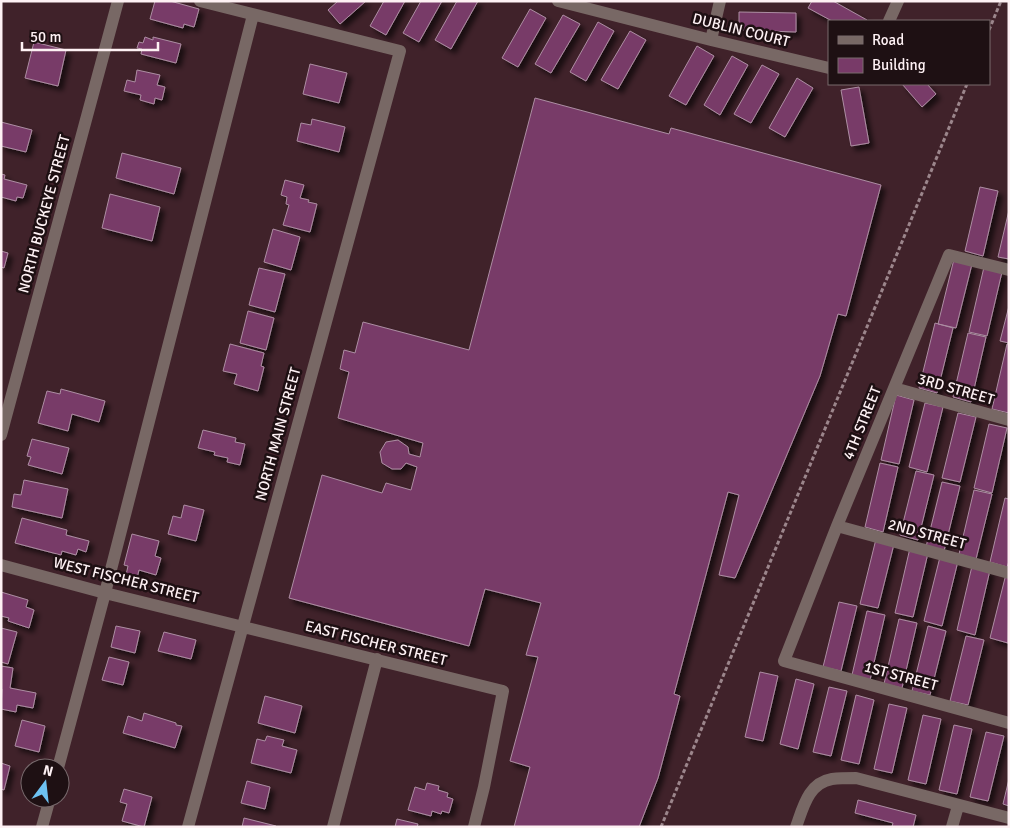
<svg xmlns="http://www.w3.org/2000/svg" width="1010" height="828" font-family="Signika,sans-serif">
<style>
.building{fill:#783a68;stroke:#ad8ea3;filter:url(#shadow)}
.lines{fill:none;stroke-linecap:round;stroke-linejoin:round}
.path{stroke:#9c868c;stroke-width:3;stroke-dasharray:4 2.5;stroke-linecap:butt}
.minor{stroke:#786865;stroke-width:12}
.labels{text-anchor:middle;stroke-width:5;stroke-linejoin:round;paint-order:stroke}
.street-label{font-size:15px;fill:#fef1f4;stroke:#1e1013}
</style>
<defs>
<filter id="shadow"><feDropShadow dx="4.5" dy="4.5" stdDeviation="2.5" flood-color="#0009"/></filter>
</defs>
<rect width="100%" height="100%" fill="#40222a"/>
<path class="building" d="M155 1H170L199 9 194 27 184 24 183 28 150 19Z
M338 1H366L340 24 328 10Z
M384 1H405L386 35 370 26Z
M421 1H442L419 42 403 33Z
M457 1H478L451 49 435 40Z
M812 1H833L867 20 866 21H832L808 8Z
M530 9 546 18 518 67 502 58Z
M739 12 796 13V32L739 30Z
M563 15 580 24 551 73 535 64Z
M598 22 614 31 586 81 570 72Z
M630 31 646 40 618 89 601 80Z
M145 37 153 40V37L181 44 176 63 141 54 142 49 137 48 139 42 143 43Z
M34 42 66 50 58 86 25 78Z
M697 46 714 56 686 105 669 96Z
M732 56 748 65 720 115 704 105Z
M310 64 347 73 339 103 303 94Z
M762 65 779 74 751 123 734 114Z
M137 70 160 75 157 85 165 87 162 100 155 98 154 104 140 100 141 95 124 91 127 80 135 82Z
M797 78 813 88 785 137 769 128Z
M902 84H927L936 94 922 107Z
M859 87 869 143 851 146 841 90Z
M535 98 669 134 671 128 881 185 846 316 838 314 820 376 735 578 719 575 739 495 728 492 674 694 680 696 658 778 639 827H514L530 767 510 761 538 657 526 655 541 603 485 589 469 646 289 598 322 475 382 493 386 483 411 490 417 467 406 463 401 469H392L382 463 380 452 386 442 398 440 408 447 409 454 420 457 423 443 338 418 349 372 340 369 344 350 355 353 363 322 469 350Z
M312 119 345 127 339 152 297 141 301 123 311 125Z
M1 122 32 130 26 152 1 146Z
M122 153 181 168 174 194 116 178Z
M1 174 5 175 4 179 27 185 23 198 17 197 16 201 1 197Z
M285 180 304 185 300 198 309 200 308 202 317 204 310 232 283 225 289 205 286 204 287 197 281 195Z
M980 187 998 191 983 256 965 251Z
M110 194 160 207 152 241 102 228Z
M1009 210V259L998 257Z
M273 229 300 237 291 270 264 262Z
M1 251 8 253 4 268 1 267Z
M954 259 972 264 956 328 938 324Z
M984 267 1002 272 987 336 969 332Z
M259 268 285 274 275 312 249 305Z
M1009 306V343L1000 341Z
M248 311 274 318 266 350 240 343Z
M935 323 953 328 937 393 919 388Z
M968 333 986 337 971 402 953 397Z
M230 344 264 353 261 366 264 367 258 391 234 384 237 374 223 371Z
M1007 344H1009V413L992 409Z
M61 389 105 401 99 422 72 414 68 431 38 423 47 391 60 394Z
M896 395 914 400 899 464 881 460Z
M925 403 943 407 927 472 909 467Z
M958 413 976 417 960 482 942 478Z
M989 424 1007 428 992 493 974 488Z
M203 430 236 438 235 442 245 444 240 465 227 462 228 458 214 455 215 452 198 448Z
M32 439 69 448 62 474 28 465 31 457 27 456Z
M880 463 898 467 883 532 865 527Z
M916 471 934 475 918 540 900 535Z
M24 480 68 489 62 518 12 507 14 494 21 495Z
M942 482 960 486 944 551 926 547Z
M974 490 992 494 976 559 959 554Z
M1005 498 1009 499V561L1007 567 990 562Z
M184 505 204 510 196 541 168 534 173 516 181 518Z
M22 518 67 530 66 535 89 541 86 552 78 549 76 555 62 551 61 555 15 543Z
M132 534 159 541 155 556 161 558 156 575 139 570 137 578 126 575 128 566 124 565Z
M876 539 894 544 878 608 860 604Z
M910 548 928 553 913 617 895 613Z
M940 557 958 561 942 626 924 621Z
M972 566 990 570 975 635 957 630Z
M1006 574 1009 575 1008 643 990 638Z
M1 592 28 600 26 607 34 610 29 628 8 621 9 618 1 616Z
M839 602 857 606 841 671 823 667Z
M867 611 885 615 870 680 852 675Z
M899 619 917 623 902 688 884 684Z
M116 626 140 631 135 653 111 647Z
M928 626 946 631 930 695 912 691Z
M1 628 17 632 8 664 1 662Z
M164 632 196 640 191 659 158 651Z
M966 636 984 640 968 705 950 701Z
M109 657 129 662 123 685 102 680Z
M1 666 13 668 10 688 36 693 33 708 17 705 16 712 1 709 2 689H1Z
M760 672 778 676 763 741 745 737Z
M796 679 814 684 798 749 780 744Z
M829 687 847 691 831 756 813 752Z
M856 695 874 700 859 764 841 760Z
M265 696 302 706 295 733 258 723Z
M889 704 907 708 892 773 874 769Z
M144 713 176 723V725L182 726 175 748 123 733 128 716 142 721Z
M923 715 941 719 926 784 908 780Z
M22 720 45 726 39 752 15 746Z
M954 725 972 729 957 794 939 790Z
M986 732 1004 736 988 801 970 797Z
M267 736 284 740 282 746 297 750 291 773 251 763 257 739 265 741Z
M1 763 10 766 4 790 1 789Z
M1009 779V806L1003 804Z
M247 781 270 787 265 809 241 803Z
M427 783 439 786 438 790 448 793 447 797 453 799 449 813 442 811 441 814 432 811 431 816 408 810 415 787 425 790Z
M124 789 152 797 144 827 122 821 127 804 120 802Z
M858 800 916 815 913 827H892L893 823 855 813Z
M244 818 276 826V827H242Z
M397 819 418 824 417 827H395Z"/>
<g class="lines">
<path class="path" d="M989 30 1001 1
M661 827 967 84"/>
<path class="minor" d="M558 1 711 40 829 68
M889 21 898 1
M711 40 720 1
M1009 270 949 255 837 526 784 661 1009 723
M894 388 1009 420
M1 435 118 1
M837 526 1009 573
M1 565 105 593 503 691 484 787 474 827
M58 768 105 593 253 15
M42 827 50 798
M188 827 400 51 200 1
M333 827 377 659
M796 827C803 808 808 783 832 779 840 778 848 778 856 778L1009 818
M952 827 958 806"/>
</g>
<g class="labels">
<g class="street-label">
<text transform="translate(741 30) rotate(14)" y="5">DUBLIN COURT</text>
<text transform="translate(44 214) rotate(-75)" y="5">NORTH BUCKEYE STREET</text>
<text transform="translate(956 389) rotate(16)" y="5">3RD STREET</text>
<text transform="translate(862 423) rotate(-68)" y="5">4TH STREET</text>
<text transform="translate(278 434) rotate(-75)" y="5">NORTH MAIN STREET</text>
<text transform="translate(927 534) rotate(15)" y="5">2ND STREET</text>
<text transform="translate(126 580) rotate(14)" y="5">WEST FISCHER STREET</text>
<text transform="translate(376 643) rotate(14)" y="5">EAST FISCHER STREET</text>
<text transform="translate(901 676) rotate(15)" y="5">1ST STREET</text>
</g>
</g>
<rect width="1010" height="828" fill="none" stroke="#fef1f4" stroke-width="5"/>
<rect x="828" y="20" width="162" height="65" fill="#1e1013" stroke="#786a6d"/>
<rect x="838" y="36" width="25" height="8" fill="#786865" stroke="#786a6d"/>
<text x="872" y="45" font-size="15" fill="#fef1f4">Road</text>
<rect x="838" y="58" width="25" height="15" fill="#783a68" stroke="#786a6d"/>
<text x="872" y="70" font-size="15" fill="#fef1f4">Building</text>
<g transform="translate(45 783) rotate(15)"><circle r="24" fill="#1e1013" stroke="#786a6d"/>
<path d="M0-4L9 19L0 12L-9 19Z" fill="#6dc2f3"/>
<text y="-8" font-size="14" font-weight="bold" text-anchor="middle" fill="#fef1f4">N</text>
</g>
<path d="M22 42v8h136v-8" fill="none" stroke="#fef1f4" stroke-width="2.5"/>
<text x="30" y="42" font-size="15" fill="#fef1f4" stroke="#1e1013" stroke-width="4" paint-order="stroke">50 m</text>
</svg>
